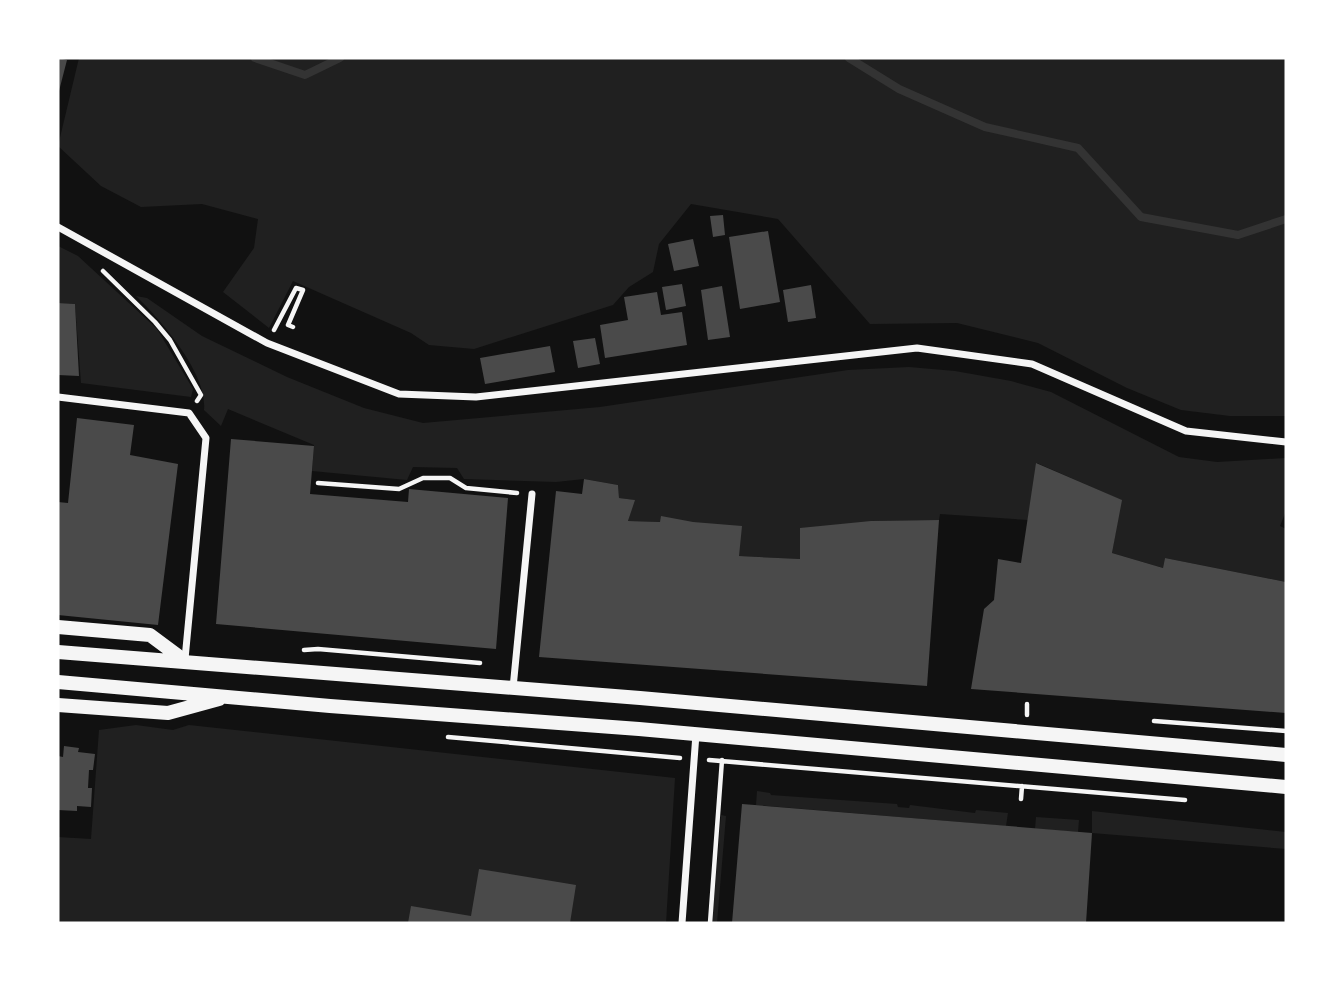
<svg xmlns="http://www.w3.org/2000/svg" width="1344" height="981" font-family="'Open Sans',sans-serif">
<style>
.green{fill:#202020}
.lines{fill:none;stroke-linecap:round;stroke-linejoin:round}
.stream{stroke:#333;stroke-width:8}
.building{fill:#4a4a4a}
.path{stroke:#f5f5f5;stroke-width:4.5}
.minor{stroke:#f5f5f5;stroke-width:7}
.secondary{stroke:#f5f5f5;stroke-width:14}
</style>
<rect width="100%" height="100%" fill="#111"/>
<path class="green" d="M79 58H1286V416H1230L1181 410 1127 388 1038 343 957 323 870 324 778 219 691 204 659 244 653 272 629 287 613 305 474 349 429 345 411 333 293 281 269 328 223 292 254 248 258 219 202 204 141 207 101 186 58 146Z
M58 246 78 256 157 329 193 389 191 397 81 383 75 304 58 303Z
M136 296 147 298 202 336 287 377 364 408 423 423 600 407 848 370 909 367 955 371 1011 381 1051 392 1179 457 1217 462 1286 458V511L1280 526 1286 529V582L1165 558 1163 568 1112 553 1121 500 1037 463 1028 520 940 514 939 520 871 521 800 559 739 556 660 522 628 521 634 500 619 498 618 485 584 479 556 482 464 479 457 468 413 467 407 480 312 471 314 445 228 409 221 426 204 410C208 374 161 320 136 296Z
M136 725 173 730 189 725 675 778 666 923H58V837L91 839 99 730Z
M757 791 770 793 771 795 897 804 898 807 909 808 910 805 975 813 976 810 1008 813 1006 826 756 805Z
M1092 811 1286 832V849L1092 833Z
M721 815 726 816 717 923H712Z
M1036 817 1079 820 1078 832 1035 829Z"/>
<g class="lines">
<path class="stream" d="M255 58 305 75 340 58
M849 58 899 89 985 127 1078 148 1141 217 1238 235 1286 219"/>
</g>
<path class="building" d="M58 58 67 60 59 91H58Z
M723 215 725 235 713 237 710 216Z
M768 231 780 302 740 309 729 237Z
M693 239 699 266 674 271 668 244Z
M682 284 686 306 666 310 662 287Z
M811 285 816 318 788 322 783 290Z
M722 286 730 337 708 340 701 290Z
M657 292 661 315 682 312 687 345 605 358 600 325 628 320 624 297Z
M58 303 75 304 79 376 58 375Z
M595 338 600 364 578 368 573 341Z
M550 346 555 372 485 384 480 358Z
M77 418 134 425 130 455 178 464 158 625 58 615V502L68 503Z
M231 439 314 446 310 494 408 502 409 489 508 498 496 649 216 624Z
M1036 463 1122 500 1112 553 1163 568 1165 558 1286 582V713L971 689 984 609 994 600 998 559 1021 563Z
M584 479 618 485 619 498 635 500 628 521 660 522 661 516 693 522 742 526 739 556 800 559V528L871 521 939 520 927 686 539 657 556 491 582 494Z
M64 746 79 748 78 752 95 754 93 770H89L88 788H92L91 807 77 806V811L58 810V756L63 757Z
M742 804 1092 833 1086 923H732Z
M479 869 576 885 570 923H408L411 906 471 916Z"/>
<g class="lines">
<path class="path" d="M103 271 155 322 170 340 201 395 197 401
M274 330 296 288 303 290 288 325 293 327
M318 483 399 489 423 478H450L466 488 517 493
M304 650 318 649 480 663
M1027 715V704
M1154 721 1286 731
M448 737 680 758
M709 760 1185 800
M1021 799 1022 786
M710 923 722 760"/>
<path class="minor" d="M58 227 267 343 399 394 476 397 917 348 1032 364 1186 431 1286 442
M58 397 189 413 206 438 185 659
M513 688 532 494
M682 923 696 734"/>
<path class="secondary" d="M58 627 150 635 185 661
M58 652 640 698 1286 755
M58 682 330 706 639 729 1286 787
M58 705 168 713 219 699"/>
</g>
<rect width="1344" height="981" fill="none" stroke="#ffffff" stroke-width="119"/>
</svg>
